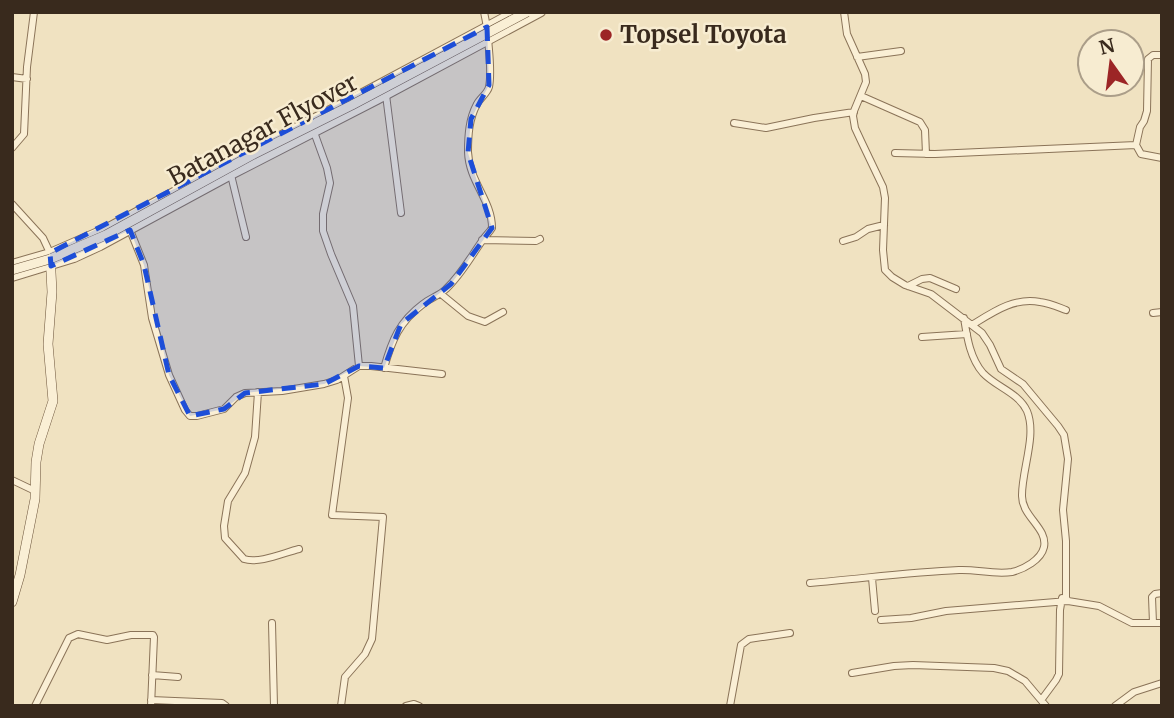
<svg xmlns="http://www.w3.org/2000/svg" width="1174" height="718" font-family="Merriweather,serif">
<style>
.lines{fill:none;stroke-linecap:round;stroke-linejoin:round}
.minor-casing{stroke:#8a7358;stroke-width:8}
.tertiary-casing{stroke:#8a7358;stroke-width:10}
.secondary-casing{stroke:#6c543b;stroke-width:10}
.minor{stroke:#faefd5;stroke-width:6}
.tertiary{stroke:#faefd5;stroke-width:8}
.secondary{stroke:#faefd5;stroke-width:9}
.secondary-bridge-casing{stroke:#6c543b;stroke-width:10;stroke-linecap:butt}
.secondary-bridge{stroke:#faefd5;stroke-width:9}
.marked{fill:#1d4ed8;fill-opacity:0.2;stroke:#1d4ed8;stroke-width:5;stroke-dasharray:14 9;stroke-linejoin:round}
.poi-dot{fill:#9c2526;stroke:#f7ecd1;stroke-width:2.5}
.labels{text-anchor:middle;stroke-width:5;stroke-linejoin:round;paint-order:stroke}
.poi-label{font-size:24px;font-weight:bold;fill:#392a1d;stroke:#f7ecd1;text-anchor:start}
.street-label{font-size:24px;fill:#392a1d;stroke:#f7ecd1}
</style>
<rect width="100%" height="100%" fill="#f0e2c1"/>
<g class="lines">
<g class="minor-casing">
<path id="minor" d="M484 12 487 27
M844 12 847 34 865 74 866 82 854 111 853 116 855 128 862 143 883 187 885 198 883 250 885 270 892 277 905 285 931 294 982 333 990 345 1001 369 1023 384 1058 426 1064 435 1068 459 1063 510 1066 541V598L1068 601 1099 606 1132 623H1162
M857 57 901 51
M12 77 27 79
M386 95 401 213
M861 96 920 122 925 130 926 154
M734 123 766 128 814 118 854 112
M314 132 327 168 330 183 323 214V231L331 254 353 306 359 366
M1136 145 1141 154 1162 158
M12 148 24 134 27 67 34 12
M895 153 935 154 1136 145 1140 127 1144 121 1147 111 1148 59 1153 55H1162
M231 175 246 237
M12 204 43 238 50 253
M130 230 144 265 152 318 169 375 185 410 190 416H197L224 409 236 397 245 393 282 391 324 384 337 380 359 366H371L442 374
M482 240 536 241 540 239
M843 241 856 237 868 229 884 225
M908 286 922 279 930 278 956 289
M441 294 468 316 485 322 503 312
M1153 313 1162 312
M972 325C993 312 1014 297 1040 302 1049 303 1058 307 1066 310
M922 337 967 334
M384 368C392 340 399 322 423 304 430 298 439 296 446 289 461 275 470 258 482 241 485 236 489 233 492 228 492 200 469 182 468 152 468 135 469 119 477 104 480 98 487 94 489 87 492 72 489 53 488 38
M258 392 255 437 245 473 228 501 224 526 225 538 244 559C259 564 283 553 299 549
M12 480 35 491
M872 578 875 611
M810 583C860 579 909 572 959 570 976 569 994 575 1012 572 1024 569 1041 560 1044 547 1048 528 1021 516 1022 495 1022 469 1037 435 1027 411 1019 393 996 387 983 373 970 358 967 337 964 318
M881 620 911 618 946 611 1068 601
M272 623 274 706
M1153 623 1152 597 1155 594 1162 593
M852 673 894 666 913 665 994 668 1008 671 1025 681 1046 706
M152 675 178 677
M1042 699 1056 680 1059 674 1060 610 1062 598
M151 700 222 703 226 706
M35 706 69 638 78 634 107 640 131 635H153L154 637 151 706
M341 706 345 677 365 654 372 639 383 517 332 515 348 398 344 376
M406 706 414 704 419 706
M730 706 741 645 749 639 790 633
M1115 706 1134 692 1162 683"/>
</g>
<g class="tertiary-casing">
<path id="tertiary" d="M12 264 50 253 107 228 222 166 357 96 514 12
M12 277 74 258 100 246 231 175 377 100 541 12"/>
</g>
<g class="secondary-casing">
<path id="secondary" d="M12 602 20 575 35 499 36 462 39 444 53 401 48 344 52 292 50 253"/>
</g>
<use href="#minor" class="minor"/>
<use href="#tertiary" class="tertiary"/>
<use href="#secondary" class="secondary"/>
<g class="secondary-bridge-casing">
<path id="secondary-bridge" d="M12 270 50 259 106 235 254 154 352 105 527 12"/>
</g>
<use href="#secondary-bridge" class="secondary-bridge"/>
</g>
<path class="marked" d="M487 27 489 85 471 119 468 153 492 228 451 284 401 324 384 368 359 366 324 384 245 393 224 409 190 416 169 375 144 265 130 230 51 266 50 253Z"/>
<circle class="poi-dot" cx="606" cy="35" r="7"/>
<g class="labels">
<g class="poi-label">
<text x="620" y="43">Topsel Toyota</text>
</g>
<g class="street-label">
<text transform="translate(263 130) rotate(-28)" y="8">Batanagar Flyover</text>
</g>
</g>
<rect width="1174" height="718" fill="none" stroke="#392a1d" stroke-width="28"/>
<g transform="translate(1111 63) rotate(346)"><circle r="33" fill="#f7ecd1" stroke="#ab9e89" stroke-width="2"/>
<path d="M0-5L12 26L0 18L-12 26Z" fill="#9c2526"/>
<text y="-10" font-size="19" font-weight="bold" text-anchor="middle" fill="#392a1d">N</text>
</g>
</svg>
